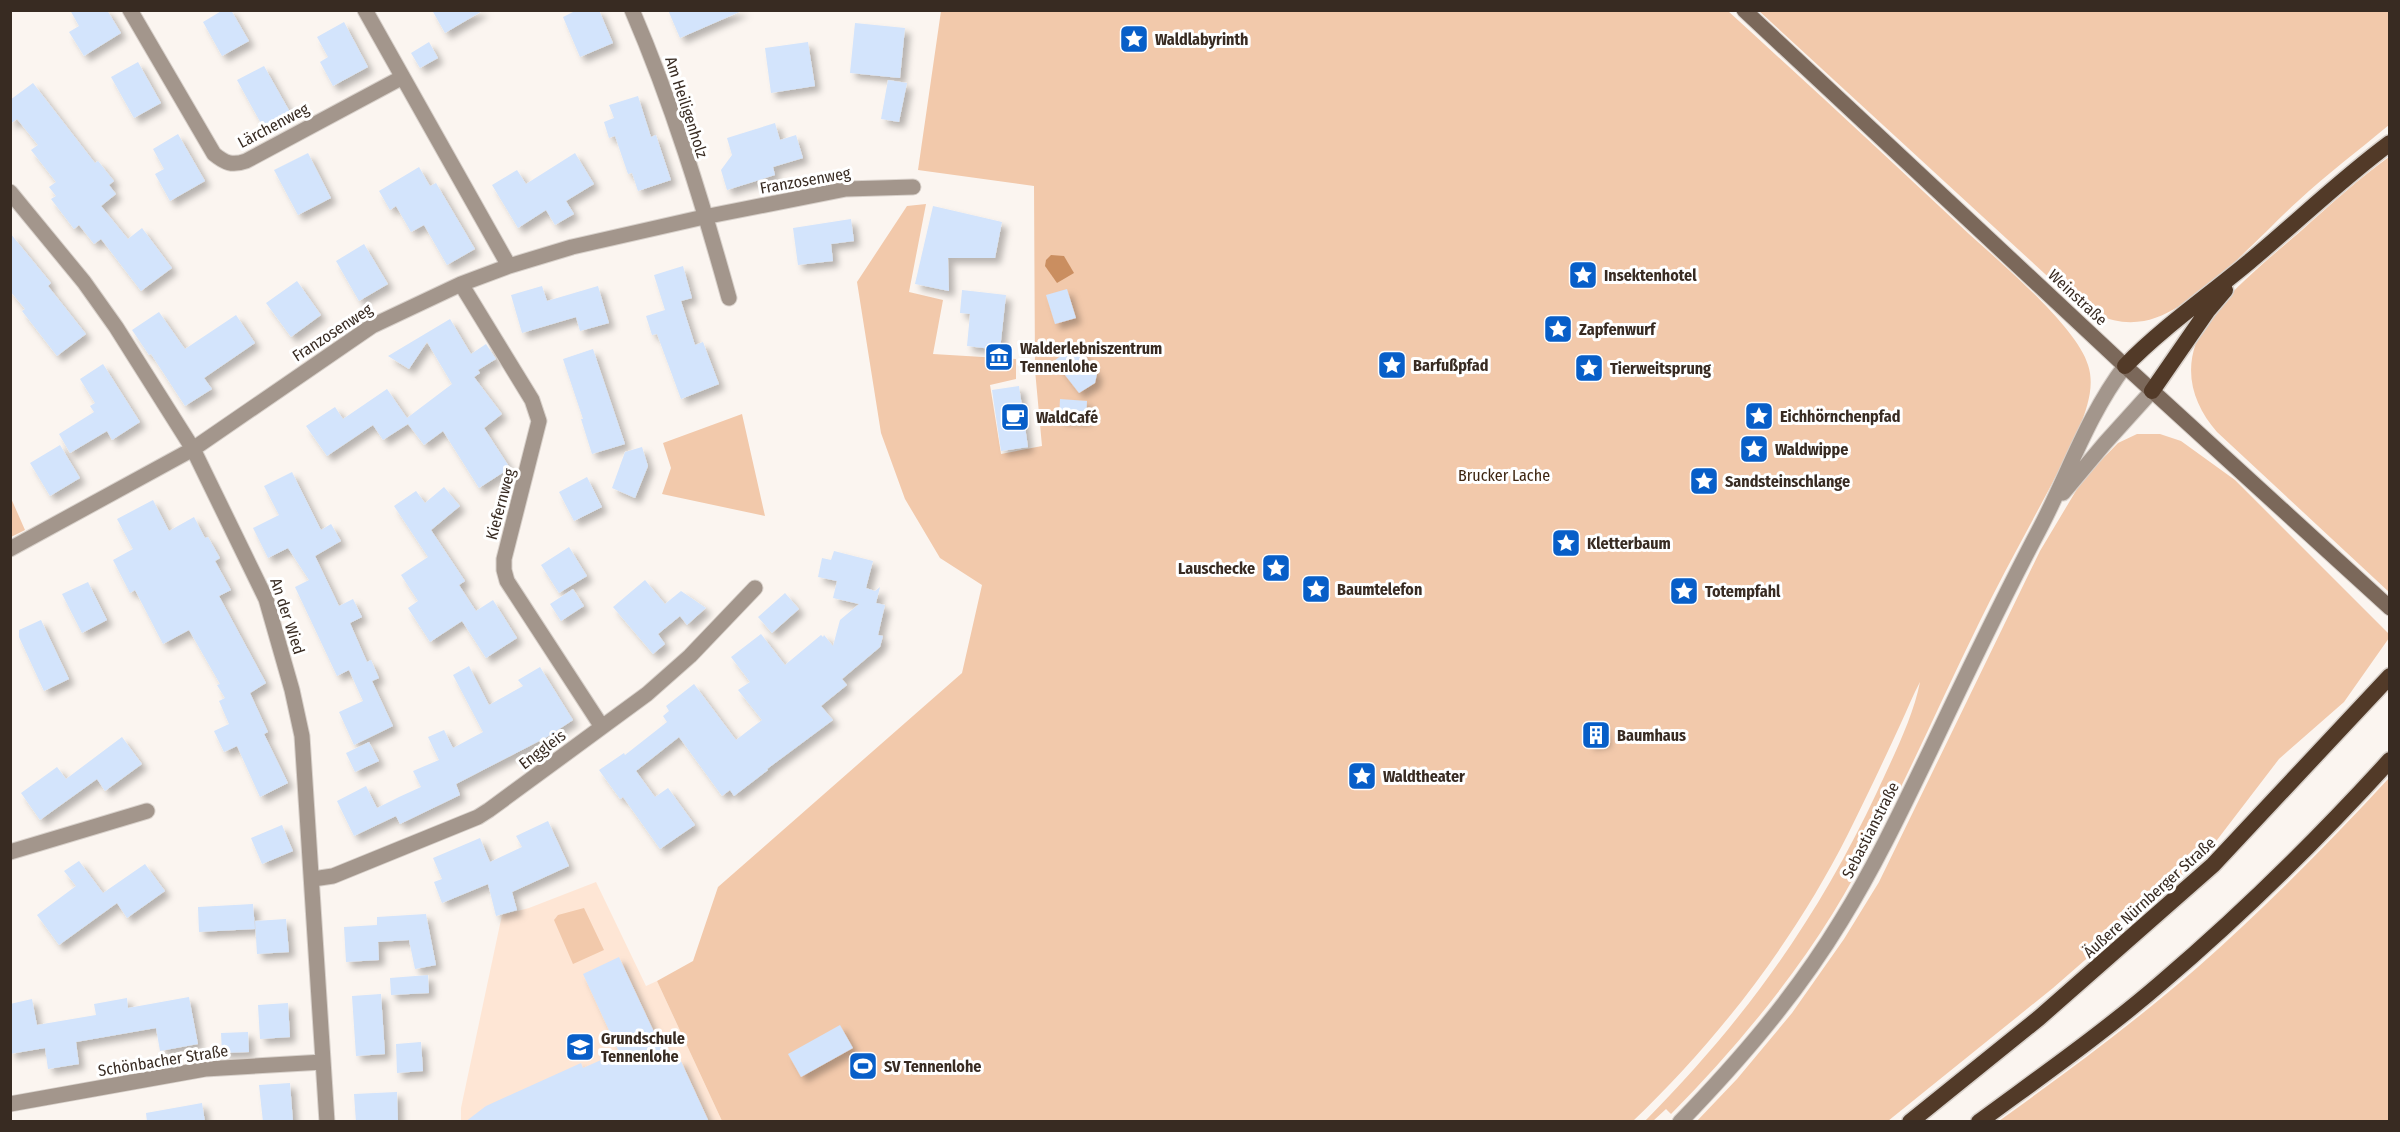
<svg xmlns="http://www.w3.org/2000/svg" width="2400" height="1132" font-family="'Fira Sans Condensed',sans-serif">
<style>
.built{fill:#fee6d5}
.green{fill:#f2c9ab}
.water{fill:#ca8e60}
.building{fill:#d3e4fc;filter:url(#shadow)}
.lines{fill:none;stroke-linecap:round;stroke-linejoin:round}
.minor-casing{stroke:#d8d1cb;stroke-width:17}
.tertiary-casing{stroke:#d8d1cb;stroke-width:17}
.secondary-casing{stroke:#d8d1cb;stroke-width:17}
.trunk-casing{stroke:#d8d1cb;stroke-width:19}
.minor{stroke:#a3968c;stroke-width:15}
.tertiary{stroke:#a3968c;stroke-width:15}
.secondary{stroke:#7b685a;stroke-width:15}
.trunk{stroke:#523a28;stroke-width:16}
.labels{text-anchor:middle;stroke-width:6;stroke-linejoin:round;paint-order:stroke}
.poi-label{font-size:16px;font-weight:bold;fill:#382b22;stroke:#fff;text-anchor:start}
.street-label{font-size:16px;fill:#382b22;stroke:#fff}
.park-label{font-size:16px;fill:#3e2510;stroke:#fff}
</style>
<defs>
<filter id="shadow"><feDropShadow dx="5.5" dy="5.5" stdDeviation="3" flood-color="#0004"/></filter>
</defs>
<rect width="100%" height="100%" fill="#fbf5f0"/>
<path class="built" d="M596 882 646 986 657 981 722 1121 461 1122V1108L502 915 529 908Z"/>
<path class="green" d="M941 11H1728C1809 85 1889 159 1969 234 2000 262 2077 327 2088 365 2095 386 2087 407 2080 427 2049 494 2010 558 1978 625 1931 721 1889 821 1833 913 1787 987 1732 1052 1671 1114L1666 1109 1653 1121H1645C1744 1021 1817 920 1877 792 1892 759 1913 718 1920 682 1913 695 1907 710 1901 723 1884 760 1866 798 1848 834 1794 941 1719 1039 1633 1121H722L657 981 693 961 718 887 962 673 982 585 940 558 905 499 881 433 857 282 907 206 926 204 909 292 943 300 933 354 1016 359V379L990 385 1001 454 1042 446 1035 370 1034 186 918 170Z
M1759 11H2389V125C2359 150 2327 174 2298 201 2260 235 2194 312 2144 321 2114 326 2093 314 2069 296Z
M2389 157V592L2217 432C2195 407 2184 376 2196 343 2210 305 2271 257 2302 230 2330 205 2358 179 2389 157Z
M742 414 765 516 662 494 671 468 663 443Z
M2137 434H2160L2181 441 2235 480 2389 634V638L2344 702 2279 759 2217 840 2180 877 2053 988 1888 1121 1696 1122 1737 1079 1792 1013 1844 939 1879 882 2040 551 2083 479 2118 443Z
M10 496 25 530 11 537 10 536Z
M2389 778V1121H1999C2067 1072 2135 1022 2198 967 2265 908 2328 844 2389 778Z
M584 908 604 950 573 964 554 920 558 915Z"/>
<path class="water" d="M1051 255 1064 256 1074 273 1057 283 1045 266 1046 260Z"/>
<path class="building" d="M70 10H107L121 33 84 56 69 32 79 26Z
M223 10H231L249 41 222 56 203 22Z
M432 10H484L445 33Z
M577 10H599L613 43 580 57 563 17Z
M668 10H744L680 38Z
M344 22 368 67 333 86 320 62 328 57 317 37Z
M855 23 905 28 900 78 850 73Z
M429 42 438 58 420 68 411 53Z
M808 42 815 86 771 93 765 48Z
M138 62 161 103 134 118 111 77Z
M264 66 290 112 263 127 237 80Z
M888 80 907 83 899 122 881 119Z
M33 83 95 163 98 161 114 181 109 185 116 194 101 206 128 239 142 228 172 268 141 291 101 239 94 244 79 225 74 229 51 199 56 196 49 187 56 182 31 150 38 145 17 119 10 124V100Z
M638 96 651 137 656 135 671 180 638 191 632 173 628 174 615 136 609 138 604 122 614 118 609 105Z
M775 123 780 140 796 135 803 158 773 167 775 175 727 190 721 170 732 155 727 138Z
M178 134 205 181 170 201 155 174 164 169 153 149Z
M308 153 331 198 298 215 274 170Z
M575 153 594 184 566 201 574 214 555 225 546 210 518 228 492 185 517 170 526 184Z
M419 167 430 186 436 183 475 249 447 265 424 225 411 232 396 206 390 210 379 191Z
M933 206 1002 222 995 258H948L949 291 915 284Z
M851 219 854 241 831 244 833 261 798 265 793 228Z
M10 233 51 283 48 286 86 334 57 356 22 311 25 309 10 291Z
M364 244 388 284 359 301 336 261Z
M683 266 692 298 681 301 695 345 703 342 719 384 681 399 657 334 652 335 646 316 665 310 654 275Z
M297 281 321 315 291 337 266 303Z
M542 286 547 301 598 286 609 323 580 331 576 317 522 333 511 295Z
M1067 289 1076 318 1055 324 1046 295Z
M962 290 1006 295 1000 350 967 346 970 314 960 313Z
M159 312 185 349 236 315 255 343 204 378 212 389 185 406 151 354 149 355 132 330Z
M450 319 471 354 486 344 496 359 478 370 480 373 474 377 502 414 484 428 510 468 479 488 443 431 424 445 408 424 383 440 373 425 327 456 306 426 335 407 343 419 387 389 407 418 452 384 427 342 409 369 388 356Z
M1076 344 1097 374 1095 383 1079 393 1054 361Z
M593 349 625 444 592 454 581 419H583L563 359Z
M103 364 140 422 112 440 107 431 70 453 59 434 94 412 90 406 95 403 80 379Z
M1019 386 1028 447 1001 451 992 390Z
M1060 399 1087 401 1086 420 1059 419Z
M60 445 80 478 50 496 30 463Z
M642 447 648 466 635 498 612 488 625 452Z
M292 472 321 530 331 524 341 541 315 556 339 606 353 599 362 617 350 623 367 662 371 660 379 678 372 681 393 726 354 745 339 712 363 701 349 670 337 676 295 587 309 580 288 548 268 558 253 528 279 515 264 486Z
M587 477 602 507 574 521 559 492Z
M444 487 460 506 431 530 465 581 459 585 476 611 493 600 517 638 486 658 462 621 430 642 408 608 418 601 401 575 428 557 394 506 416 491 425 503Z
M153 500 169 531 194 517 205 538 208 537 220 558 215 561 231 590 219 596 266 683 250 693 268 732 264 734 288 783 260 797 237 746 224 752 214 731 229 724 219 701 225 698 217 685 220 684 189 630 163 644 135 590 130 593 113 560 133 549 117 519Z
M569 547 587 576 559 593 541 565Z
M834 551 873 561 866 588 875 591 880 587 876 603 885 605 878 635 883 636 880 647 842 679 847 685 821 706 833 720 767 769 768 770 734 796 730 790 722 796 679 737 636 771 655 797 668 788 695 825 660 849 623 797 620 799 599 770 624 753 625 755 667 722 663 716 669 711 666 706 694 684 736 740 762 720 738 690 750 682 731 657 761 634 785 665 821 635 823 637 824 635 833 646 840 620 859 604 833 598 837 581 818 577 822 558 831 560Z
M645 580 665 604 681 591 706 608 687 625 680 616 658 634 665 644 653 654 613 607Z
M88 582 107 620 82 633 62 594Z
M573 589 584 606 561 621 550 604Z
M785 593 799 609 772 633 758 617Z
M41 620 69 679 44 691 19 637V630Z
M469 666 489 705 523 686 518 680 540 667 573 720 547 737 456 784 460 795 400 824 396 816 354 836 337 801 366 786 377 808 399 797 421 787 413 771 439 760 428 737 444 730 453 748 483 732 453 675Z
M1603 724 1606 742 1589 745 1586 728Z
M122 737 142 764 105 791 97 779 40 820 21 793 57 767 66 779Z
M369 742 379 761 355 772 346 753Z
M548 821 569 866 512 892 517 910 496 916 488 884 442 903 434 882 442 879 433 858 480 838 490 862 522 847 516 836Z
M282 825 293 851 262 864 251 838Z
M79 861 103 893 145 864 165 891 127 918 117 903 59 945 37 915 76 886 64 871Z
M253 904 255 929 199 932 198 907Z
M426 914 436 965 415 969 409 940 378 942 379 960 346 962 344 927 377 925V917Z
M286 919 289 952 257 954 255 921Z
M619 957 669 1064 680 1059 709 1122H465L486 1106 581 1063 583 1068 619 1052 583 974Z
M428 975 429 993 391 995 390 978Z
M381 994 385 1054 356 1056 352 996Z
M189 997 198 1044 160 1051 156 1028 76 1042 79 1064 48 1069 45 1048 10 1054V1004L32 999 37 1025 96 1015 94 1004 127 998 128 1008Z
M288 1003 290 1037 260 1039 258 1005Z
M840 1025 853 1048 801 1077 788 1054Z
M248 1032 249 1052 222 1053 221 1033Z
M421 1042 423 1071 397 1073 396 1044Z
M290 1083 293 1122H263L259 1085Z
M397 1092 398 1122H356L354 1094Z
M202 1103 205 1122H147L146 1113Z"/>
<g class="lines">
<g class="minor-casing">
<path id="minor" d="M130 10 214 154C225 163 232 166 246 161L401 78
M365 10 509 266
M632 10C672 103 702 201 729 298
M10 192 84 282 116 327 193 449 266 599 292 690 302 736 327 1122
M461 284 532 400 539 421 504 559V570L507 581 602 727
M10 549 193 449 372 326 461 284 509 266 572 247 704 217 846 189 913 187
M10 852 147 811
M313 879 333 876 478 817 489 810 647 694 690 656 755 588
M10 1104 205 1069 323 1062"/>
</g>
<g class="tertiary-casing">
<path id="tertiary" d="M2063 493 2105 443 2152 391
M1680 1122C1740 1060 1796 995 1841 921 1875 866 1903 807 1931 749 1966 675 2001 602 2039 530 2068 475 2087 416 2125 366"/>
</g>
<g class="secondary-casing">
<path id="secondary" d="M1744 10 2125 366 2390 608"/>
</g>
<g class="trunk-casing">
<path id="trunk" d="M2125 366C2163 327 2207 297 2249 262 2296 223 2340 180 2390 143
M2152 391 2208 310 2225 290
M1910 1122 2039 1018 2213 865 2390 676
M1979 1122C2040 1077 2103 1033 2161 983 2242 914 2318 839 2390 760"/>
</g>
<use href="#minor" class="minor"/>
<use href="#tertiary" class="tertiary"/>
<use href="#secondary" class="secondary"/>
<use href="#trunk" class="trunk"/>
</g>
<defs>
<g id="sight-square" transform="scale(1.5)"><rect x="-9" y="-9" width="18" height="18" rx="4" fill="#075ec8" stroke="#fff"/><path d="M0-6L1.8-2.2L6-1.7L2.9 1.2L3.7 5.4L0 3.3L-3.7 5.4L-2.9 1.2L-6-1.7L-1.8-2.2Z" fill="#fff"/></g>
<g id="museum-square" transform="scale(1.5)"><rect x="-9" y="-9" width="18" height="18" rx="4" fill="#075ec8" stroke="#fff"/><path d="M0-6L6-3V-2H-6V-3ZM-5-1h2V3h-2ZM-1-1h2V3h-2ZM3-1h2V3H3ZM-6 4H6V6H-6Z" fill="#fff"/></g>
<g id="cafe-square" transform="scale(1.5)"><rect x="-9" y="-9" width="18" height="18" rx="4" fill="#075ec8" stroke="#fff"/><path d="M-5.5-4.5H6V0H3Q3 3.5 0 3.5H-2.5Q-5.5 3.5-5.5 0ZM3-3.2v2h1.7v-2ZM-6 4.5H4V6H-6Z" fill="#fff"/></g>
<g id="building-square" transform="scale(1.5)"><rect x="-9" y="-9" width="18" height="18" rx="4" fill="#075ec8" stroke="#fff"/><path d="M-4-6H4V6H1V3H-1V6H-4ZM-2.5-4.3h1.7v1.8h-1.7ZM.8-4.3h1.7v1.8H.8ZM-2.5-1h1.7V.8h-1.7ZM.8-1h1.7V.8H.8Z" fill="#fff"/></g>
<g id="school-square" transform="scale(1.5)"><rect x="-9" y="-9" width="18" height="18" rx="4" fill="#075ec8" stroke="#fff"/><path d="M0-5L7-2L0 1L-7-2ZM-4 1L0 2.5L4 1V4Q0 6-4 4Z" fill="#fff"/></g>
<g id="stadium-square" transform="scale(1.5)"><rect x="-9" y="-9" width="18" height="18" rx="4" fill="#075ec8" stroke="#fff"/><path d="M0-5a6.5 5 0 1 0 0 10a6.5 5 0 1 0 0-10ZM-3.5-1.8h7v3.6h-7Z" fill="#fff"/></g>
</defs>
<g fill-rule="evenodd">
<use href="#sight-square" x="1134" y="39"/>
<use href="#sight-square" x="1583" y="275"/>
<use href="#sight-square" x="1558" y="329"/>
<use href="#museum-square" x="999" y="357"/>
<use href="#sight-square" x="1392" y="365"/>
<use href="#sight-square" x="1589" y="368"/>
<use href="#sight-square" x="1759" y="416"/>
<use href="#cafe-square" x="1015" y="417"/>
<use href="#sight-square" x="1754" y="449"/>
<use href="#sight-square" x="1704" y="481"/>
<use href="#sight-square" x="1566" y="543"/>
<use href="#sight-square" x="1276" y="568"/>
<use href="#sight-square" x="1316" y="589"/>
<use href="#sight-square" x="1684" y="591"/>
<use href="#building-square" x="1596" y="735"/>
<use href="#sight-square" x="1362" y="776"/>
<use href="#school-square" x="580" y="1047"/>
<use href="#stadium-square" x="863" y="1066"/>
</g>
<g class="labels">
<g class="poi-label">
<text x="1155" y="45">Waldlabyrinth</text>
<text x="1604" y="281">Insektenhotel</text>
<text x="1579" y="335">Zapfenwurf</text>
<text x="1020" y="354">Walderlebniszentrum<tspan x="1020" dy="18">Tennenlohe</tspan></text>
<text x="1413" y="371">Barfußpfad</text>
<text x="1610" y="374">Tierweitsprung</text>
<text x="1780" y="422">Eichhörnchenpfad</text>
<text x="1036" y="423">WaldCafé</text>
<text x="1775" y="455">Waldwippe</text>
<text x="1725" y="487">Sandsteinschlange</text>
<text x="1587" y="549">Kletterbaum</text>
<text x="1255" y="574" text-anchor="end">Lauschecke</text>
<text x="1337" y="595">Baumtelefon</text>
<text x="1705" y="597">Totempfahl</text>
<text x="1617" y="741">Baumhaus</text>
<text x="1383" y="782">Waldtheater</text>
<text x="601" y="1044">Grundschule<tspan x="601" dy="18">Tennenlohe</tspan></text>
<text x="884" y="1072">SV Tennenlohe</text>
</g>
<g class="street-label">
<text transform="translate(687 107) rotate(72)" y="6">Am Heiligenholz</text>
<text transform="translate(273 125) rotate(-28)" y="6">Lärchenweg</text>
<text transform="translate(805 180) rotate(-10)" y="6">Franzosenweg</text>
<text transform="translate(2078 297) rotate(43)" y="6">Weinstraße</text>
<text transform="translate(332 332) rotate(-33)" y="6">Franzosenweg</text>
<text transform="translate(500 504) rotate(-75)" y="6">Kiefernweg</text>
<text transform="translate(288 616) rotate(72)" y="6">An der Wied</text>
<text transform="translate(542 749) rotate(-37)" y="6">Enggleis</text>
<text transform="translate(1870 830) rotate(-63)" y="6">Sebastianstraße</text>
<text transform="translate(2149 897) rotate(-42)" y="6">Äußere Nürnberger Straße</text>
<text transform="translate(163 1060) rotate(-9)" y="6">Schönbacher Straße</text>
</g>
<g class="park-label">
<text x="1504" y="481">Brucker Lache</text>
</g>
</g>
<rect width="2400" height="1132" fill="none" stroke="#382b22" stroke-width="24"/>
</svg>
